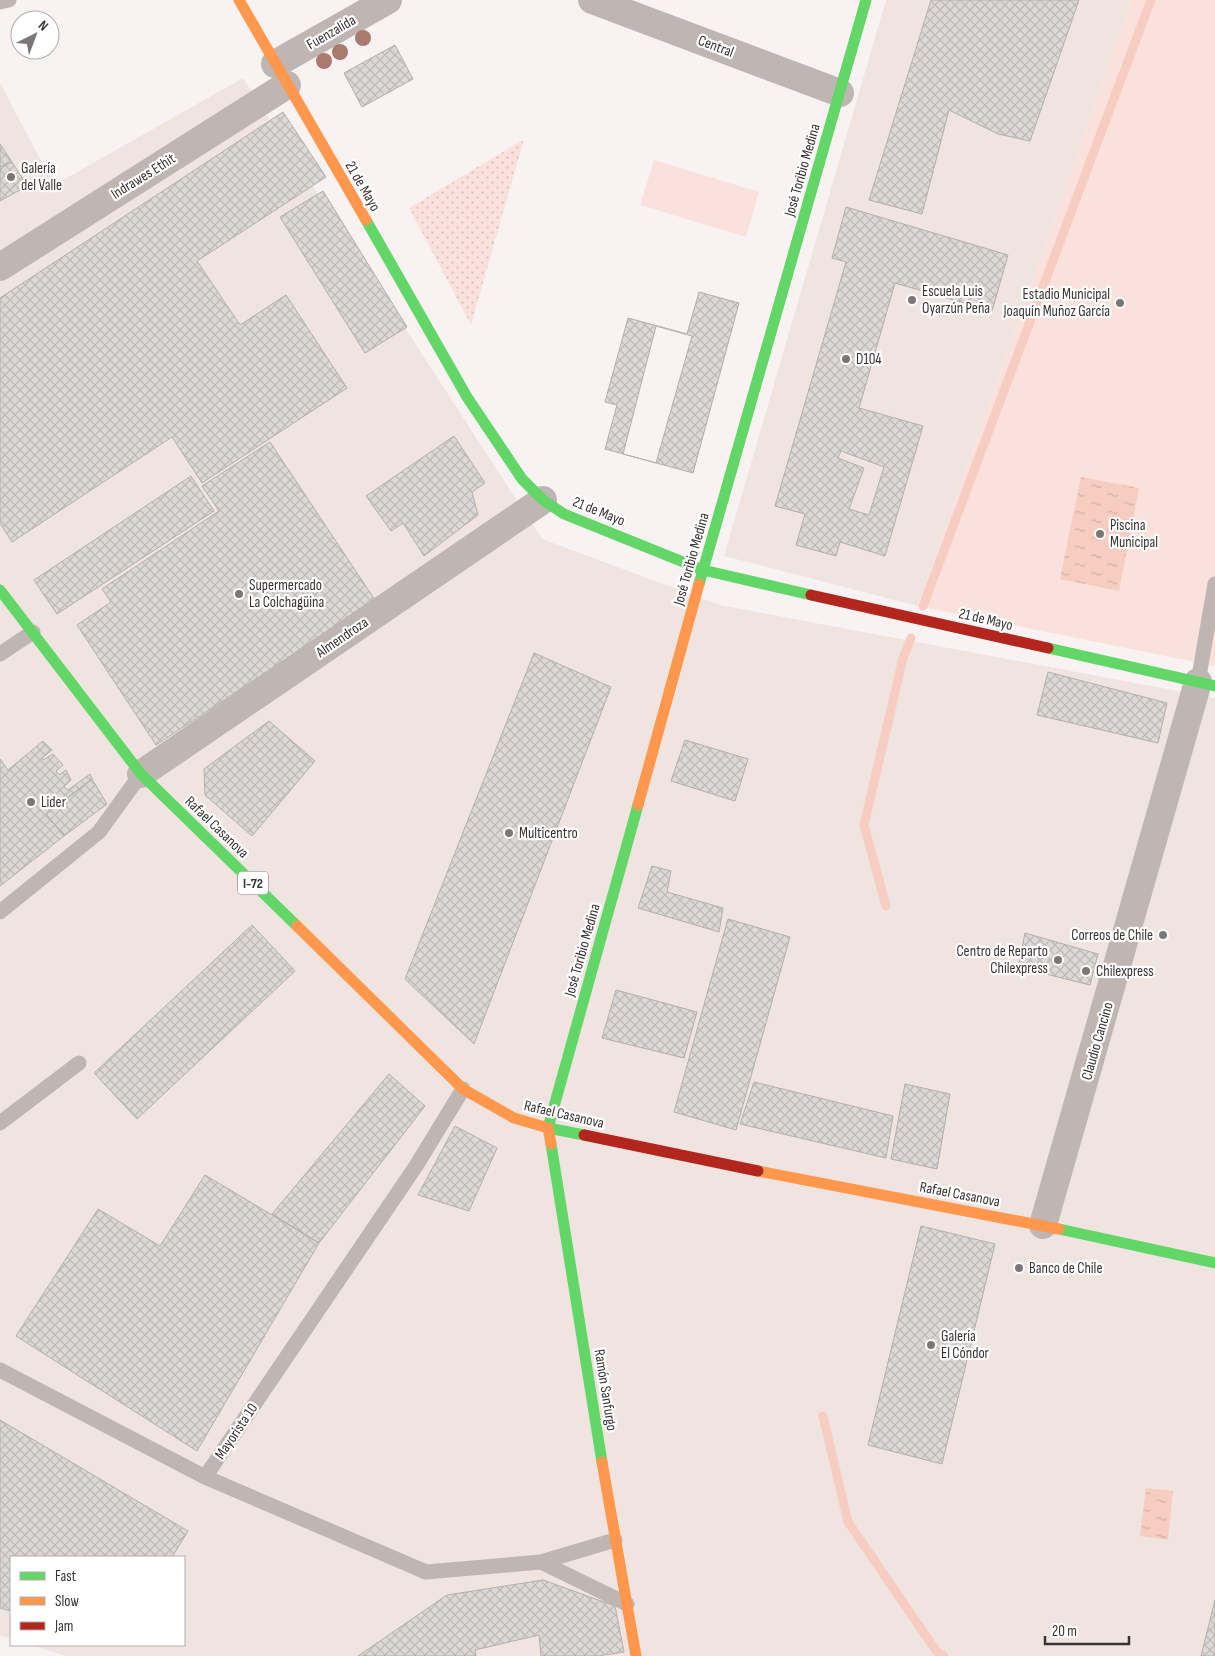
<svg xmlns="http://www.w3.org/2000/svg" width="1215" height="1656" font-family="'Sofia Sans Condensed',sans-serif">
<style>
.built{fill:#f0e4e1}
.park{fill:url(#park-dots)}
.pitch{fill:#fae1db}
.water{fill:url(#water-ripples)}
.lines{fill:none;stroke-linecap:round;stroke-linejoin:round}
.stream{stroke:#f7ccc1;stroke-width:9}
.building{fill:url(#building-cross-hatch);stroke:#b3afae;fill-rule:evenodd}
.lane{stroke:#bfb6b3;stroke-width:15}
.street{stroke:#bfb6b3;stroke-width:28}
.fast{stroke:#63d668;stroke-width:11}
.slow{stroke:#ff974d;stroke-width:11}
.jam{stroke:#b3261e;stroke-width:11}
.tree{fill:#aa7a6e}
.poi-dot{fill:#7c7776;stroke:#fff;stroke-width:2}
.labels{text-anchor:middle;stroke-width:4.5;stroke-linejoin:round;paint-order:stroke}
.shield{fill:#fff;stroke:#747170;stroke-width:1}
.shield-label{font-size:14px;font-weight:bold;fill:#393433}
.street-label{font-size:15px;fill:#393433;stroke:#fff}
.poi-label{font-size:15px;fill:#393433;stroke:#fff;text-anchor:start}
</style>
<defs>
<pattern id="park-dots" width="8" height="8" patternUnits="userSpaceOnUse" patternTransform="scale(1.25)"><rect width="8" height="8" fill="#fae1db"/><path d="M2 2h.1M6 6h.1" fill="none" stroke="#d7c2bc" stroke-width="1.8" stroke-linecap="round"/></pattern>
<pattern id="water-ripples" width="26" height="14" patternUnits="userSpaceOnUse" patternTransform="scale(1.25)"><rect width="26" height="14" fill="#f7ccc1"/><path d="M2 4q2-2 4 0t4 0M15 11q2-2 4 0t4 0" fill="none" stroke="#d4b0a6"/></pattern>
<pattern id="building-cross-hatch" width="8" height="8" patternUnits="userSpaceOnUse" patternTransform="scale(1.25)"><rect width="8" height="8" fill="#dcd8d6"/><path d="M0 0l8 8M0 8l8-8" fill="none" stroke="#bebab8"/></pattern>
</defs>
<rect width="100%" height="100%" fill="#f8f3f2"/>
<path class="built" d="M886 0H1132L918 606 724 556Z
M243 78 542 539 720 605 1215 698V1656H66L31 1645H184V1557H11V1639L0 1635V83L54 185Z"/>
<path class="park" d="M524 139 471 325 409 208Z"/>
<path class="pitch" d="M1132 0H1215V666L918 606Z
M654 160 759 192 746 237 640 205Z"/>
<path class="water" d="M1081 477 1139 488 1119 591 1060 579Z
M1146 1488 1173 1491 1168 1540 1140 1536Z"/>
<g class="lines">
<path class="stream" d="M923 606 1151 0
M886 906 864 825 903 658 911 638
M823 1416 848 1522 937 1652 944 1656"/>
</g>
<path class="building" d="M931 0H1079L1030 141 998 134 949 110 922 214 869 200Z
M395 45 413 79 362 107 344 73Z
M283 112 326 177 197 261 240 325 286 295 347 388 202 483 172 437 12 542 0 523V298Z
M0 144 12 162 0 167Z
M12 162 27 186 0 201V167Z
M323 191 407 327 365 353 280 217Z
M846 207 1008 255 992 311 895 283 859 408 923 426 885 556 840 542 836 556 796 545 805 514 775 506 846 262 832 258ZM841 451 884 467 869 515 849 509 864 468 838 458Z
M699 292 739 303 693 473 605 449 617 405 605 402 628 318 687 334Z
M656 326 692 336 656 463 623 454Z
M454 436 485 483 472 492 478 515 424 556 403 523 391 531 366 496Z
M270 442 375 600 156 745 77 625 111 602 102 589 219 511 202 486Z
M191 476 214 511 57 614 34 580Z
M534 653 611 687 474 1044 405 979Z
M1048 672 1167 703 1158 743 1037 715Z
M269 721 315 761 252 836 205 795 204 769Z
M685 740 748 759 735 801 671 781Z
M43 741 52 750 42 758 43 760 53 754 63 765 56 771 59 775 66 770 71 780 64 787 68 790 90 774 92 779 46 814 64 836 0 886V759L8 770Z
M92 779 107 804 64 836 46 814Z
M652 866 671 871 667 892 723 908 719 932 638 908Z
M728 919 790 937 736 1130 674 1112Z
M252 925 295 971 137 1119 94 1073Z
M1025 933 1098 954 1090 985 1018 967Z
M616 990 697 1012 684 1058 602 1038Z
M389 1074 425 1106 319 1243 272 1214Z
M754 1082 893 1116 886 1158 740 1124Z
M905 1084 950 1094 937 1169 891 1159Z
M455 1126 497 1148 469 1211 418 1195Z
M205 1175 319 1243 197 1451 16 1336 98 1209 160 1246Z
M921 1226 995 1244 942 1464 868 1445Z
M0 1420 188 1531 172 1557H11V1611L0 1608Z
M543 1580 615 1606 624 1652 598 1656H541L539 1635 475 1650 476 1656H358L447 1595Z
M1215 1600V1656H1201Z"/>
<g class="lines">
<path class="lane" d="M0 2 9 0
M0 654 33 632
M1198 682 1215 584
M0 912 99 832 141 774
M463 1089 416 1166 205 1477 426 1572 541 1562 627 1604
M0 1123 79 1063
M0 1370 205 1477
M541 1562 615 1540"/>
<path class="street" d="M592 0 840 93
M275 64 388 0
M0 267 287 85
M141 774 543 500
M1043 1225 1198 682"/>
<path class="fast" d="M366 220 467 397 522 479 543 500 564 514 703 570 811 595
M699 584 866 0
M0 590 141 774 297 926
M1048 648 1215 686
M584 1135 548 1128 638 805
M551 1144 602 1462
M1059 1229 1215 1263"/>
<path class="slow" d="M239 0 366 220
M638 805 699 584
M297 926 463 1089 514 1118 548 1128 551 1144
M758 1171 1059 1229
M602 1462 636 1656"/>
<path class="jam" d="M811 595 1048 648
M584 1135 758 1171"/>
</g>
<g class="tree">
<circle cx="363" cy="38" r="8"/>
<circle cx="340" cy="52" r="8"/>
<circle cx="324" cy="61" r="8"/>
</g>
<g class="poi-dot">
<circle cx="11" cy="177" r="5"/>
<circle cx="912" cy="300" r="5"/>
<circle cx="1120" cy="303" r="5"/>
<circle cx="846" cy="359" r="5"/>
<circle cx="1100" cy="534" r="5"/>
<circle cx="239" cy="594" r="5"/>
<circle cx="31" cy="802" r="5"/>
<circle cx="509" cy="833" r="5"/>
<circle cx="1163" cy="935" r="5"/>
<circle cx="1058" cy="960" r="5"/>
<circle cx="1086" cy="971" r="5"/>
<circle cx="1019" cy="1268" r="5"/>
<circle cx="931" cy="1345" r="5"/>
</g>
<g class="labels">
<rect class="shield" x="238" y="871.5" width="30" height="23" rx="4"/>
<g class="shield-label">
<text x="253" y="888">I-72</text>
</g>
<g class="street-label">
<text transform="translate(331 32) rotate(-30)" y="5">Fuenzalida</text>
<text transform="translate(716 46) rotate(21)" y="5">Central</text>
<text transform="translate(802 170) rotate(-74)" y="5">José Toribio Medina</text>
<text transform="translate(143 176) rotate(-32)" y="5">Indrawes Ethit</text>
<text transform="translate(363 186) rotate(60)" y="5">21 de Mayo</text>
<text transform="translate(599 511) rotate(22)" y="5">21 de Mayo</text>
<text transform="translate(691 559) rotate(-74)" y="5">José Toribio Medina</text>
<text transform="translate(986 619) rotate(13)" y="5">21 de Mayo</text>
<text transform="translate(342 637) rotate(-34)" y="5">Almendroza</text>
<text transform="translate(217 827) rotate(44)" y="5">Rafael Casanova</text>
<text transform="translate(582 950) rotate(-74)" y="5">José Toribio Medina</text>
<text transform="translate(1097 1041) rotate(-74)" y="5">Claudio Cancino</text>
<text transform="translate(564 1114) rotate(13)" y="5">Rafael Casanova</text>
<text transform="translate(960 1194) rotate(11)" y="5">Rafael Casanova</text>
<text transform="translate(606 1390) rotate(81)" y="5">Ramón Sanfurgo</text>
<text transform="translate(236 1431) rotate(-56)" y="5">Mayorista 10</text>
</g>
<g class="poi-label">
<text x="21" y="173">Galería<tspan x="21" dy="17">del Valle</tspan></text>
<text x="922" y="296">Escuela Luis<tspan x="922" dy="17">Oyarzún Peña</tspan></text>
<text x="1110" y="299" text-anchor="end">Estadio Municipal<tspan x="1110" dy="17">Joaquín Muñoz García</tspan></text>
<text x="856" y="364">D104</text>
<text x="1110" y="530">Piscina<tspan x="1110" dy="17">Municipal</tspan></text>
<text x="249" y="590">Supermercado<tspan x="249" dy="17">La Colchagüina</tspan></text>
<text x="41" y="807">Lider</text>
<text x="519" y="838">Multicentro</text>
<text x="1153" y="940" text-anchor="end">Correos de Chile</text>
<text x="1048" y="956" text-anchor="end">Centro de Reparto<tspan x="1048" dy="17">Chilexpress</tspan></text>
<text x="1096" y="976">Chilexpress</text>
<text x="1029" y="1273">Banco de Chile</text>
<text x="941" y="1341">Galería<tspan x="941" dy="17">El Cóndor</tspan></text>
</g>
</g>
<rect x="10" y="1556" width="175" height="90" fill="#ffffff" stroke="#b0aead"/>
<rect x="20" y="1572" width="25" height="8" fill="#63d668" stroke="#b0aead"/>
<text x="55" y="1581" font-size="15" fill="#393433">Fast</text>
<rect x="20" y="1597" width="25" height="8" fill="#ff974d" stroke="#b0aead"/>
<text x="55" y="1606" font-size="15" fill="#393433">Slow</text>
<rect x="20" y="1622" width="25" height="8" fill="#b3261e" stroke="#b0aead"/>
<text x="55" y="1631" font-size="15" fill="#393433">Jam</text>
<g transform="translate(35 35) rotate(42)"><circle r="24" fill="#ffffff" stroke="#b0aead"/>
<path d="M0-4L9 19L0 12L-9 19Z" fill="#7c7776"/>
<text y="-8" font-size="14" font-weight="bold" text-anchor="middle" fill="#393433">N</text>
</g>
<path d="M1045 1636v8h84v-8" fill="none" stroke="#393433" stroke-width="2.5"/>
<text x="1052" y="1636" font-size="15" fill="#393433" stroke="#ffffff" stroke-width="4" paint-order="stroke">20 m</text>
</svg>
